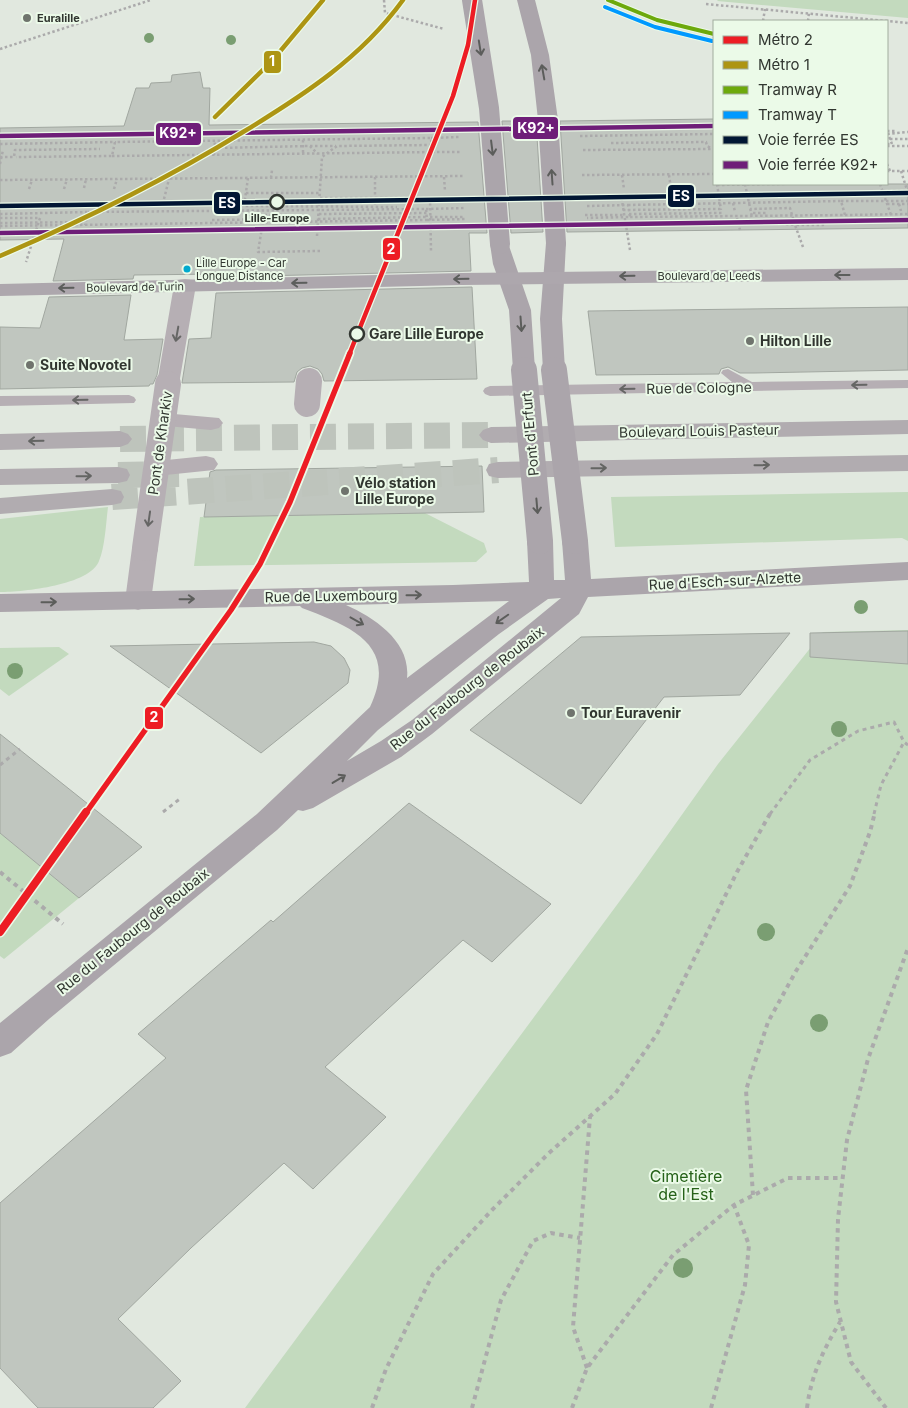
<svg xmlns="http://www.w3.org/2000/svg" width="908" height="1408" font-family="Inter,sans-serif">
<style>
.green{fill:#c3dabe}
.building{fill:#c0c6bf;stroke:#a1a7a0}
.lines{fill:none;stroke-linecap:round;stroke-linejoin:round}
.highway-tunnel{stroke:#bec4bc;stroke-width:26;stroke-dasharray:26 12;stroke-linecap:butt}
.path-far2{stroke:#abaaab;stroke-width:2.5;stroke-dasharray:2.5 2.5;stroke-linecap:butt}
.path-far1{stroke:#abaaab;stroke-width:3;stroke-dasharray:4 4;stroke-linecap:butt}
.path{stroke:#abaaab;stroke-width:4;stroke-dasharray:4.5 4.5;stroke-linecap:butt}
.lane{fill:#b6afb4;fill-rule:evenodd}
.street{fill:#b6afb4;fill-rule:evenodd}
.secondary{fill:#aba5ab;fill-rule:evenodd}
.primary{fill:#ada7ad;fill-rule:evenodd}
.highway{fill:#b1acb0;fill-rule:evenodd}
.street-bridge{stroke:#b6afb4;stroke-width:26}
.secondary-bridge-far1{stroke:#aba5ab;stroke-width:20}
.secondary-bridge{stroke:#aba5ab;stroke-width:26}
.rail-1-casing{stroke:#ebfae8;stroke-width:7}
.rail-2-casing{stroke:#ebfae8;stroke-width:7}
.rail-1{stroke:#011633;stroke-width:4.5}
.rail-2{stroke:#6e1e78;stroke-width:4.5}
.tram-1-casing{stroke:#ebfae8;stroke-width:6}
.tram-2-casing{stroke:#ebfae8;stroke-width:6}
.tram-1{stroke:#6da90c;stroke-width:4}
.tram-2{stroke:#09f;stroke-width:4}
.metro-1-far2-casing{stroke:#ebfae8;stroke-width:7}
.metro-1-far1-casing{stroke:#ebfae8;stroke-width:9}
.metro-1-casing{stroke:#ebfae8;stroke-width:11}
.metro-2-casing{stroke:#ebfae8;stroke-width:7}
.metro-1-far2{stroke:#ed1d24;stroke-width:4.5}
.metro-1-far1{stroke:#ed1d24;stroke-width:5.5}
.metro-1{stroke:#ed1d24;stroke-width:8}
.metro-2{stroke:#ad9513;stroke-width:4.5}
.tree{fill:#7a9e72}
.oneway{stroke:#5c5d5b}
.oneway2{stroke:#5c5e5c}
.oneway3{stroke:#666665}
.oneway4{stroke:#646563}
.poi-dot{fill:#6f746d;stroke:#ebfae8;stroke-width:2}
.stop-dot{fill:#ebfae8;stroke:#313630;stroke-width:2.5}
.bus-dot{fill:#00a9ce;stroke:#ebfae8;stroke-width:2}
.labels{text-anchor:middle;stroke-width:4;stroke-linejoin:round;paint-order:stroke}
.far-poi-label{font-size:11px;font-weight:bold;fill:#313630;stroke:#ebfae8;text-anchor:start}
.far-stop-label{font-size:11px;font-weight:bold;fill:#313630;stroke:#ebfae8}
.far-bus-label{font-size:11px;fill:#313630;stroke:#ebfae8;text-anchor:start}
.far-street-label{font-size:11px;fill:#313630;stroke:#ebfae8}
.stop-label{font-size:14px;font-weight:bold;fill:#313630;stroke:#ebfae8;text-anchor:start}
.poi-label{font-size:14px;font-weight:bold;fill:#313630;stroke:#ebfae8;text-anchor:start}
.street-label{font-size:14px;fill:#313630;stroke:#ebfae8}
.near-park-label{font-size:16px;fill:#266219;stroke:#ebfae8}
.line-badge{stroke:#ebfae8;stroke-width:2}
.badge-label{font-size:14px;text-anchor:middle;font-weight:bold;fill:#fff}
</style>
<rect width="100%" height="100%" fill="#e1e8df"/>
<path class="green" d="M908 0V18L717 1 718 0Z
M908 492V541L902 538 615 547 611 497Z
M108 507C106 523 105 547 99 561 90 585 24 592 0 592V519Z
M425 513 484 543 487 552 476 562 194 566 200 517Z
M908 630V1408H245L639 875 718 764 823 632Z
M59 647 69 654 9 696 0 689V648Z
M0 833 79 898 4 959 0 956Z"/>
<path class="building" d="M200 72 203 88H210L209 125 478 122 487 233H469L471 271 218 277V274L134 275 133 279 53 281 64 239 0 240V128L124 126 136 88H149L151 83 171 82 172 75Z
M714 119V184H908V228L567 232 560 121Z
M502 121H536L543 232 511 233Z
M472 287 477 379 324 381 322 374 318 369 310 366 302 368 297 372 294 382 182 383 189 339 211 338 216 293Z
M131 295 124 340 163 339 157 375 153 384H150L149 386 0 389V327L40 328 49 297Z
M908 307V370L754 373H740L728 367 721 369 719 374 596 375 588 311Z
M482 466 484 512 204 517 210 472 216 470Z
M908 631V664L810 657V633Z
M790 633 740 695 664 697 581 804 470 730 581 637Z
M314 642 331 646 344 658 350 670 348 683 261 753 110 646Z
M0 734 142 847 79 898 0 833Z
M409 803 551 904 492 962 463 940 325 1067 386 1117 313 1189 284 1163 191 1248 118 1319 181 1381 153 1408H38L0 1368V1203L166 1058 138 1034 271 920 273 922Z"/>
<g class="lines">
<path class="highway-tunnel" d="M120 439 491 435
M118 475 179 474
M112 497 498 470"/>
<path class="path-far2" d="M384 0 385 13 444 29
M706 4 908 23
M763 21 765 9
M808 21 809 13
M0 49 151 0
M887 131H897
M580 136 714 134
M431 138 459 137
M890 139H908
M303 140V154
M611 143 706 142 707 146 711 148
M0 144 115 142 112 156 16 157
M887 144H892L888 134 908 132
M310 146H336
M887 146H908
M215 148 310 146 318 154
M583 150 714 149
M432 152H462
M214 155 215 141
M112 156 432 152 431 138 115 142
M0 157H14L15 150 100 149
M0 164 3 150
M887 164 890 171
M887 171H908
M901 171 908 193
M582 175 714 174
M622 175 624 189
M669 175 672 195
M375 177V207
M444 177 445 191
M248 178 244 206 397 207
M271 178 272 170
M0 180 464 176
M717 184 721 210
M745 184 752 217
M880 184 891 215
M717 185 786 184
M84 188 86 179
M29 189 32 180
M64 189 67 179
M114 189 117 179
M883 191H908
M246 193H320
M320 198H430L431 251
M164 199 169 179
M841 201H908
M733 203 735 212
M887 204H908
M899 204 901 211
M628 205 841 201 845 215 630 217
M587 206 628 205 630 217 587 218
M426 209 466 208
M623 210 721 209
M753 213H768
M0 214 88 212 85 225
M319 214 428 213
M629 214 722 213
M287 215H264L258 252 320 251
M585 215H624
M845 215 908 214
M430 217H465
M0 218H40L26 262
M737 218 740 230
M318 219 427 217
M212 220 286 219
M427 220 466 219
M0 223 85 222
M626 225 773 223 795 225 790 208 750 209
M0 226 427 220 426 209 88 212
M317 236 322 157 337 146 432 145
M803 247 795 225H823L821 220
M630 250 621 195 718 194"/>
<path class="path-far1" d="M0 765 20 749
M163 812 181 798
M770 814 810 760 858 731 894 722 904 742 908 745
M874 814 881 785 904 742"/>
<path class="path" d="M0 872 63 924
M753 1195 746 1090 768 1022 796 971 850 886 870 832 875 812
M587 1368 573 1327 590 1117
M372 1408 386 1369 433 1274 492 1210 548 1154 615 1094 657 1034 737 872 771 812
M472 1408 501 1300 533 1241 551 1233 580 1238
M572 1408 587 1368 673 1255 734 1205 788 1178H842
M711 1408 745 1285 749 1245 734 1205
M807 1408C811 1376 823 1350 840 1322
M886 1408 851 1362 836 1302 838 1219 847 1140 868 1059 908 948"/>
<path class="lane" d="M728 369 752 382 908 380V388L490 396 485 394 483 391 485 388 490 386 732 382 721 373 723 370Z
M129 395 134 397 136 400 134 403 0 406V396Z"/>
<path class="street" d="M185 279 193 280 196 285 179 384 176 389 168 391 160 389 157 384 174 285 177 280Z
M163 413 219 418 223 423 219 428 211 430 155 425 151 420 155 415Z
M206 456 214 458 218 464 214 470 156 476 147 474 144 468 147 462Z
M145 539 154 542 158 548 151 601 147 607 138 610 129 607 125 601 132 548 136 542Z"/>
<path class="secondary" d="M517 0H535L549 55 558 120 555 124 548 126 541 124 538 120 531 55Z
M556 237 563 239 566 243 562 319 565 370 562 375 554 377 546 375 543 370 540 319 546 243 549 239Z
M500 238 507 240 531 310 535 370 532 375 524 377 516 375 513 370 509 310 493 264 490 244 493 240Z
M540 532 549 535 553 541 554 580H565L562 541 566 535 575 532 584 535 588 541 591 579 908 562V580L588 597 579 614 432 734 401 757 313 808 303 811 298 810 277 830 49 1019 11 1053 0 1057V1023L257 814 370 707C399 645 352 627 302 608L300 606 0 612V594L453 585 529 582 527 541 531 535ZM561 598 412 720 381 741 347 761 378 730 499 634 548 599ZM509 601 407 678C411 642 375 618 346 605Z"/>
<path class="primary" d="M908 268V280L461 285 0 296V284L461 273Z"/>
<path class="highway" d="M908 420V434L491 443 483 440 479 435 483 430 491 427Z
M120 431 128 434 132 439 128 444 120 447 0 450V434Z
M908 455V471L498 478 489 476 486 470 489 464 498 462Z
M118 467 127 469 130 475 127 481 118 483 0 485V469Z
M112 489 121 491 124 497 121 503 112 505 0 514V498Z"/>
<path class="street-bridge" d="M307 404 309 381
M145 548 168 384"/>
<path class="secondary-bridge-far1" d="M472 0 489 108 500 244
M548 120 556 243"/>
<path class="secondary-bridge" d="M524 370 540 541
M554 370 575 541"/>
<g class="rail-1-casing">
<path id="rail-1" d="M0 206 908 193"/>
</g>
<g class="rail-2-casing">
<path id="rail-2" d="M0 136 714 126
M0 233 908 220"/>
</g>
<use href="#rail-1" class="rail-1"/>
<use href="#rail-2" class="rail-2"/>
<g class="tram-1-casing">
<path id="tram-1" d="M608 0 657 20 714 34"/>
</g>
<g class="tram-2-casing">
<path id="tram-2" d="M605 7 655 27 712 41"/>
</g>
<use href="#tram-1" class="tram-1"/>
<use href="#tram-2" class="tram-2"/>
<g class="metro-1-far2-casing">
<path id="metro-1-far2" d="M349 355 453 96 468 45 475 0"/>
</g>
<g class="metro-1-far1-casing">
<path id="metro-1-far1" d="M85 814 231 610 260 564 290 502 350 353"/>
</g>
<g class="metro-1-casing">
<path id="metro-1" d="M0 932 86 812"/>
</g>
<g class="metro-2-casing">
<path id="metro-2" d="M215 117 272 61 323 0
M0 256C84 220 165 180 243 132 304 95 361 58 403 0"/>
</g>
<use href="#metro-1-far2" class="metro-1-far2"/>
<use href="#metro-1-far1" class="metro-1-far1"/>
<use href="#metro-1" class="metro-1"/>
<use href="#metro-2" class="metro-2"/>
</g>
<g class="tree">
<circle cx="149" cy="38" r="5"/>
<circle cx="231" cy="40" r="5"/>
<circle cx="861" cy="607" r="7"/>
<circle cx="15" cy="671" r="8"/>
<circle cx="839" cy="729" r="8"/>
<circle cx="766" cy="932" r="9"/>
<circle cx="819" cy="1023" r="9"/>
<circle cx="683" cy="1268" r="10"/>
</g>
<defs><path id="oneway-shaft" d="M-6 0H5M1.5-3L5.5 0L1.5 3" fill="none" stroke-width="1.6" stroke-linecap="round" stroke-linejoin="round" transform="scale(1.25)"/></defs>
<g class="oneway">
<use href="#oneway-shaft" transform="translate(480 48) rotate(81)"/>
<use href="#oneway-shaft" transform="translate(543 72) rotate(-100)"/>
<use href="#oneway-shaft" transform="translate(492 148) rotate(83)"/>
<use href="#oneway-shaft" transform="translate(552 177) rotate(-94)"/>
<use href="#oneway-shaft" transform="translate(521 324) rotate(86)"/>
<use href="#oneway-shaft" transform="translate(537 506) rotate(85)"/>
<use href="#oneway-shaft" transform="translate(414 595) rotate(-1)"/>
<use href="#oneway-shaft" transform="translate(187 599) rotate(-1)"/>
<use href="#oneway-shaft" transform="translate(49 602) rotate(-1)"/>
<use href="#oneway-shaft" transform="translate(502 619) rotate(145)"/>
<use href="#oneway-shaft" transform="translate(357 621) rotate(29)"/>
<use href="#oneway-shaft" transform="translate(339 779) rotate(-31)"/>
</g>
<g class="oneway2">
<use href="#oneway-shaft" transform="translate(842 275) rotate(180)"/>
<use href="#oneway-shaft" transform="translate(627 276) rotate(179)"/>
<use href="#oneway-shaft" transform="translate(461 279) rotate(179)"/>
<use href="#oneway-shaft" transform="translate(299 283) rotate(179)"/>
<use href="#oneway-shaft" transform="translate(66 288) rotate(179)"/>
</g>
<g class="oneway3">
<use href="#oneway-shaft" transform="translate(177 334) rotate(100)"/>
<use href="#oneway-shaft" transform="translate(859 385) rotate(179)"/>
<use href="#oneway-shaft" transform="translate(627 389) rotate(179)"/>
<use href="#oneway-shaft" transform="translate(80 400) rotate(179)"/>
<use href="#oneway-shaft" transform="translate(149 519) rotate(98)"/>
</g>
<g class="oneway4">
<use href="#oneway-shaft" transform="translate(36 441) rotate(179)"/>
<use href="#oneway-shaft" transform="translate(762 465) rotate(-1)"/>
<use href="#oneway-shaft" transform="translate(599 468) rotate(-1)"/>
<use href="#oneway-shaft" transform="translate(84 476) rotate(-1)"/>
</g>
<g class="poi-dot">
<circle cx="27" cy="18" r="5"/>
<circle cx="750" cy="341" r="5"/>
<circle cx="30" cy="365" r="5"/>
<circle cx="345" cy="491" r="5"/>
<circle cx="571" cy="713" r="5"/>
</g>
<g class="stop-dot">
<circle cx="277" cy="202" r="7"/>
<circle cx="357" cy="334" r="7"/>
</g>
<circle class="bus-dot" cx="187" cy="269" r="4.5"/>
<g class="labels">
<g class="far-poi-label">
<text x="37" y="22">Euralille</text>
</g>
<g class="far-stop-label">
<text x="277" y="222">Lille-Europe</text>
</g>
<g class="far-bus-label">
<text x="196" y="267">Lille Europe - Car<tspan x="196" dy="13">Longue Distance</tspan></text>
</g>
<g class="far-street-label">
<text x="709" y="280">Boulevard de Leeds</text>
<text transform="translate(135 287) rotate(-1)" y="4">Boulevard de Turin</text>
</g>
<g class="stop-label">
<text x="369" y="339">Gare Lille Europe</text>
</g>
<g class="poi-label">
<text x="760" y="346">Hilton Lille</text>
<text x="40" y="370">Suite Novotel</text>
<text x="355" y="488">Vélo station<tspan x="355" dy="16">Lille Europe</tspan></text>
<text x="581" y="718">Tour Euravenir</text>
</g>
<g class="street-label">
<text transform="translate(699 388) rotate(-1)" y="5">Rue de Cologne</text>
<text transform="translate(699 431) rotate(-1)" y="5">Boulevard Louis Pasteur</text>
<text transform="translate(530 434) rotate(-95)" y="5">Pont d'Erfurt</text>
<text transform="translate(160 443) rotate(-82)" y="5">Pont de Kharkiv</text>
<text transform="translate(725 581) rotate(-3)" y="5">Rue d'Esch-sur-Alzette</text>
<text transform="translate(331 596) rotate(-1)" y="5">Rue de Luxembourg</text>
<text transform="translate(467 688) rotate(-38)" y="5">Rue du Faubourg de Roubaix</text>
<text transform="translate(133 931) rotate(-39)" y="5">Rue du Faubourg de Roubaix</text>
</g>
<g class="near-park-label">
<text x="686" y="1182">Cimetière<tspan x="686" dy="18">de l'Est</tspan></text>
</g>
</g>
<g class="line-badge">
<rect x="263" y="50" width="19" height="24" rx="5" fill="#ad9513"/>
<rect x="512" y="116" width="47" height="24" rx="5" fill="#6e1e78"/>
<rect x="155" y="122" width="47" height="24" rx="5" fill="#6e1e78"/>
<rect x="667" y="184" width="28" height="24" rx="5" fill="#011633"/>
<rect x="213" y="191" width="28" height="24" rx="5" fill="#011633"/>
<rect x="382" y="237" width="19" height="24" rx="5" fill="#ed1d24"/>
<rect x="144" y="706" width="20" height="24" rx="5" fill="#ed1d24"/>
</g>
<g class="badge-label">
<text x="272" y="66">1</text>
<text x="536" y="133">K92+</text>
<text x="178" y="138">K92+</text>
<text x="681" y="201">ES</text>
<text x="227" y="208">ES</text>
<text x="391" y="254">2</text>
<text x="154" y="722">2</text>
</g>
<rect x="713" y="20" width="175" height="165" fill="#ebfae8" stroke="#a1ac9e"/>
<rect x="723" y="36" width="25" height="8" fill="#ed1d24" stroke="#a1ac9e"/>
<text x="758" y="45" font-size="15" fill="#313630">Métro 2</text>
<rect x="723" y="61" width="25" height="8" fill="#ad9513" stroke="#a1ac9e"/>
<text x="758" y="70" font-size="15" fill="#313630">Métro 1</text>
<rect x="723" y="86" width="25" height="8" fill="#6da90c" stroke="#a1ac9e"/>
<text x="758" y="95" font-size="15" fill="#313630">Tramway R</text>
<rect x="723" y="111" width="25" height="8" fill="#0099ff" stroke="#a1ac9e"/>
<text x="758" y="120" font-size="15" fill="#313630">Tramway T</text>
<rect x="723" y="136" width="25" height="8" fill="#011633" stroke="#a1ac9e"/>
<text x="758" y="145" font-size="15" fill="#313630">Voie ferrée ES</text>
<rect x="723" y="161" width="25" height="8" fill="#6e1e78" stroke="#a1ac9e"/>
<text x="758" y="170" font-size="15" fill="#313630">Voie ferrée K92+</text>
</svg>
